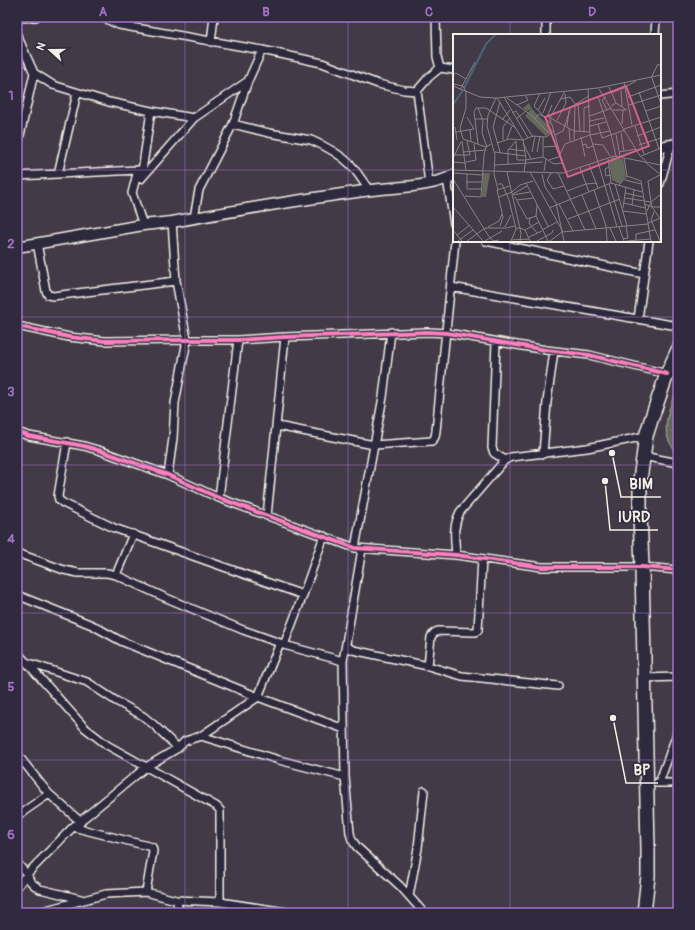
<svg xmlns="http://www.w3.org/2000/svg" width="695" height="930" font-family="Pangolin,sans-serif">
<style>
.green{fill:#64695b;stroke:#acada2}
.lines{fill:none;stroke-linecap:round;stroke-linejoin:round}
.street-casing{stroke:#f4f1e8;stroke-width:10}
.secondary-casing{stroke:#f4f1e8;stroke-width:13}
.highway-casing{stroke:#f4f1e8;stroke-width:16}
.street{stroke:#2f2a3d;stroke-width:7}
.secondary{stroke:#2f2a3d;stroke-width:10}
.highway{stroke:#2f2a3d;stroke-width:13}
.cycleway-casing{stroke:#2f2a3d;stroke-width:6}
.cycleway{stroke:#ff80c0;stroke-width:4}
.grid{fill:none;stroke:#a571cd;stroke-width:1;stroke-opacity:0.55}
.inset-river{fill:none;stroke:#4c6575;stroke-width:2}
.inset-road{fill:none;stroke:#898387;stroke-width:1}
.view{fill:#d4648c;fill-opacity:0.15;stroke:#d4648c;stroke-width:2}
.inset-edge{fill:none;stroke:#f4f1e8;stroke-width:2}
.leader{fill:none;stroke:#f4f1e8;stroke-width:1.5}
.callout-dot{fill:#f4f1e8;stroke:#2f2a3d;stroke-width:1.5}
.callout-label{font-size:15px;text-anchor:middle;font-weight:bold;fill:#f4f1e8;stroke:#2f2a3d;stroke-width:3;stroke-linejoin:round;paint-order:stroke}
.neatline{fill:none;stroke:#a571cd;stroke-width:1.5}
.grid-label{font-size:13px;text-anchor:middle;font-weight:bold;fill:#a571cd}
</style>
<rect width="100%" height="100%" fill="#423a46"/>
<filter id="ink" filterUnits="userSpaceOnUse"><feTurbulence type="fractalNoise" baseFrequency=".025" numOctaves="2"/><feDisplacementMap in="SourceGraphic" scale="8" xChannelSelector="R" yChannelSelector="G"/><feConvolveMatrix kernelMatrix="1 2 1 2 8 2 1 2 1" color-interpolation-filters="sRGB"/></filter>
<g filter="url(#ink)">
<path class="green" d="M678 385V453C656 433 670 408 678 385Z"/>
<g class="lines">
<g class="street-casing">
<path id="street" d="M18 17 22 18 36 17
M102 17 119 25 262 50 322 63 378 84 404 90 417 91
M546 17V35
M17 35 34 73 53 85 109 102 151 111 194 118
M655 35 656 17
M211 42 214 17
M440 68 454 70
M660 96 678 94
M233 124 269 133 311 140C325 146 340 154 351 165 358 173 363 182 370 191
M17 162 19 140 34 73
M58 174 77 93
M17 176 138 170
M141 178 151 111
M447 179 454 224
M429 183 417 91 429 77 440 68 437 57 436 17
M660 184 671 145
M194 218 199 190 233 124 248 81 262 50
M143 225 132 193 138 170 141 179 194 118 248 81
M486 241 644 274
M37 243 46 291 48 295 53 296 176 281
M451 287 678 326
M638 319 649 241
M17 326 69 337 105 341 187 340H238L285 337 428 332 447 333 546 350 589 355 667 374
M496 342 492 448 494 453 505 460
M277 426 374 445 432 441 435 437 436 431 455 241
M17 432 29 436 84 446 101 451 168 475 219 498 355 548 456 555 542 567H642L678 570
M67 442 58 496 59 500 63 503 114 528 303 595
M543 454 547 402 554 351
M643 456 678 463
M168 475 173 438 175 403 187 340 176 281 172 222
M219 498 238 340
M267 516 285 337
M355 548 383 397 391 332
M362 549 343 661 345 777 350 833 352 840 357 847 400 886 424 913
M17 553 64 570 78 573H107L116 575 164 597 243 630 280 643
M456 555C455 538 452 528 460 512L505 460 511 457 587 448 646 436
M116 575 133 534
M17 595 92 625 121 641 258 697 344 729
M284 645 343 661
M346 646 353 650 428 666 462 676 558 686
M17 652 85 728 107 745 216 806 220 810V902
M26 662 87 682 116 701 143 716 154 725 178 748
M428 666 431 637 434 633 438 631 475 632 478 630 482 559
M644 678 678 677
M201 736 279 760 345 777
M17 754 49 794 81 822
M657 783H678
M659 783 678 731
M17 816 49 794
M73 827 152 847 153 851 146 892
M17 863 27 874 30 881 34 885 40 889 81 899
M17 887 27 874 73 827 146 767 178 748 185 741 201 736 258 697 280 643 284 645 303 595 324 536
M409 896 418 848 424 791
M176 900 180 913
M35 913 106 894 146 892 176 900 220 902 293 913"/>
</g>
<g class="secondary-casing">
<path id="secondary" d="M660 147 678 144
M17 247 143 225 172 222C238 210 304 199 371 190 395 187 434 187 454 175"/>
</g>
<g class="highway-casing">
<path id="highway" d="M644 913 648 876V849L642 567 640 514V480L646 436 652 417 667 374 678 350"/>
</g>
<use href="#street" class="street"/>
<use href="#secondary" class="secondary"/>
<use href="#highway" class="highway"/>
<g class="cycleway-casing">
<path id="cycleway" d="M17 326 69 337 105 341 187 340H238L285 337 428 332 447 333 546 350 589 355 667 374
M17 432 29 436 84 446 101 451 168 475 219 498 355 548 456 555 542 567H642L678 570"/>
</g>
<use href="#cycleway" class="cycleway"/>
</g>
</g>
<path class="grid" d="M185 17V913M348 17V913M510 17V35M17 170H454M660 170H678M510 241V913M17 317H678M17 465H678M17 613H678M17 760H678"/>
<g transform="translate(453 34)">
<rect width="208" height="208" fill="#423a46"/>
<path d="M76 69 79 75 100 97 93 102 72 82 78 75 74 77 70 74ZM159 123 170 125 173 141 167 150 159 146 156 128ZM30 139H37L33 163H29Z" fill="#64695b"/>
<path class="inset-river" d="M11 54 33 10 42 1M0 71 10 56"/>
<path class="inset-road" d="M0 41 3 39 13 45M198 44 205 30 208 32M199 44 208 70M171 48 179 91M0 50 10 52 13 58V74L7 94 10 105 33 113M0 52 27 63 43 64 145 54 208 41M156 53 163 69M172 53 183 47M135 55 137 101 164 193M146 55 187 122 193 127M7 56 22 28M168 57 169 72M186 58 206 115M87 59 81 72 99 91 112 137M158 59 171 54M51 63 75 104M145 63 158 100 163 122M153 63 149 66 154 76M175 63 208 51M43 64 35 81 34 92 42 121 41 140 45 156M44 64 70 106 73 124 71 138M54 64 78 81 96 99M107 65 117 63 123 71M125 69 127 97M64 71 75 66 72 61M176 71 208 61M158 72 163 69 174 76M25 74 30 87 29 99 34 113M85 76 92 64M160 76H173M193 77 208 72M59 79 63 77 80 103M90 79 98 58M94 82 121 97 137 98M137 82 159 74M14 83 21 95M94 83 99 71M22 85H35M63 85 73 77M81 85 86 80 93 84M49 86 57 76M104 86 113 69 112 60M137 87 151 84M98 89 97 84 112 57M145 90 149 104 172 96M169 90 170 76M114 92 116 77M137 92 153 88M182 92 191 120M2 93 4 106M116 94 117 107M171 95 208 83M17 96 18 108M3 98 21 95M131 98V74L137 72M168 99 171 117M163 100 167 122M102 101 110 97 118 73 136 62M137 101 157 97M184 102 208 93M128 103 132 123M54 105 59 92M50 106V93L57 84M70 106 80 102 93 103 101 97M121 106 122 71M9 107 13 137M63 107 64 126H73M44 109 56 105 70 106M70 109 78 125M25 110 21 78 23 74H33L63 94M140 110 150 111 157 122M129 111 133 110 134 114 140 112M186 111 208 104M91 113 105 112M56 115 72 117M10 118 33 116M42 118 72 122M47 118 40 93 47 68M79 118 82 102M84 118 87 102M166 118 183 115M107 120 112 110 137 101M1 121H17L14 107M188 122 208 114M90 123V103M0 124 8 108M171 124 174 142 188 147 198 207M155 125 158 149M73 126 90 123 101 130 109 129M96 126 108 122M0 128 13 129M13 128 23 126 21 110M192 128 208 141M42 131 90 128M55 131V116L63 107M136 131 145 154M156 133 152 135 153 142 158 141M127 134 136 158M0 136 110 139 161 122 208 131M91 137 93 125M54 138 68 199 67 207M77 138 110 198M0 139 14 140M98 139 94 146 100 155 111 152M105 139 132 196M89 140 92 153 103 169 111 207M0 145 35 201 40 207 46 206M172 146 188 150M13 148H29M73 149 95 192M45 150H49L56 166 63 195M156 150 169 192M162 150 174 192M166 151 174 142M28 155H14V140L29 141M141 156 153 192 154 207M114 157 133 150 144 149M59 158 67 151 80 147M172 159 190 163M60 160 74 152M60 161 77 158M129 161 143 195M12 162 28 163 31 121 33 113 38 110M46 163 59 158M62 163 74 185 83 182M172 164 198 168 199 173H208M64 166 80 164M198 168 195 147 207 141M171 169 192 174M106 170 120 197M191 170 199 173 208 186M84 171 83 182 95 207M179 171 181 156M0 173 30 207M96 174 158 149 189 158M170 174 173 153M170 177 193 180M194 177 198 168 208 160M201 178 198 186 207 207M77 184 76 189 84 199M115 185 167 165M195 189 208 184M47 192 50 183 44 156 57 152M35 193 46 187 49 180M52 193 58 181M166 193 171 207M67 194 72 196 77 207M157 194 163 207M0 196 9 207M72 196 86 188M89 196 104 188M4 201 17 191M76 203 89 197M170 205 175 204 173 192M58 206 76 205M5 207 20 196M14 207 32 194H53L62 192M32 207 49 197M58 207 63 195 67 193M84 207 99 199 100 196M97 207 109 198 195 190M173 207 198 205M183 207V200L202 196"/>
<path class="view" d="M173 52 196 112 115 143 92 83Z"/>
<rect width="208" height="208" class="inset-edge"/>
</g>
<path class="leader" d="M612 453L621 497H661M605 481L610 530H658M613 718L626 783H658"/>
<g class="callout-dot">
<circle cx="612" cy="453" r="4"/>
<circle cx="605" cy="481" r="4"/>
<circle cx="613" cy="718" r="4"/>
</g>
<g class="callout-label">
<text x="641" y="489">BIM</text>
<text x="634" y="522">IURD</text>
<text x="642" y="775">BP</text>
</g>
<rect width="695" height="930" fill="none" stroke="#2f2a3d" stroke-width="44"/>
<g transform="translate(50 50) rotate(291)" stroke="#2f2a3d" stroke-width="3" paint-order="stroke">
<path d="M0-3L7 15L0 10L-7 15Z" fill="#f4f1e8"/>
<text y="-6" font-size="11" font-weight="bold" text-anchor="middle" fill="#f4f1e8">N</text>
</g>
<rect x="22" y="22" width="651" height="886" class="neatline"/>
<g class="grid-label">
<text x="103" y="16">A</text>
<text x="266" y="16">B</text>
<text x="429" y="16">C</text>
<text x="592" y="16">D</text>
<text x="11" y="100">1</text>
<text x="11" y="248">2</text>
<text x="11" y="396">3</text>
<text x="11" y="543">4</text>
<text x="11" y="691">5</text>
<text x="11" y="839">6</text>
</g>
</svg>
